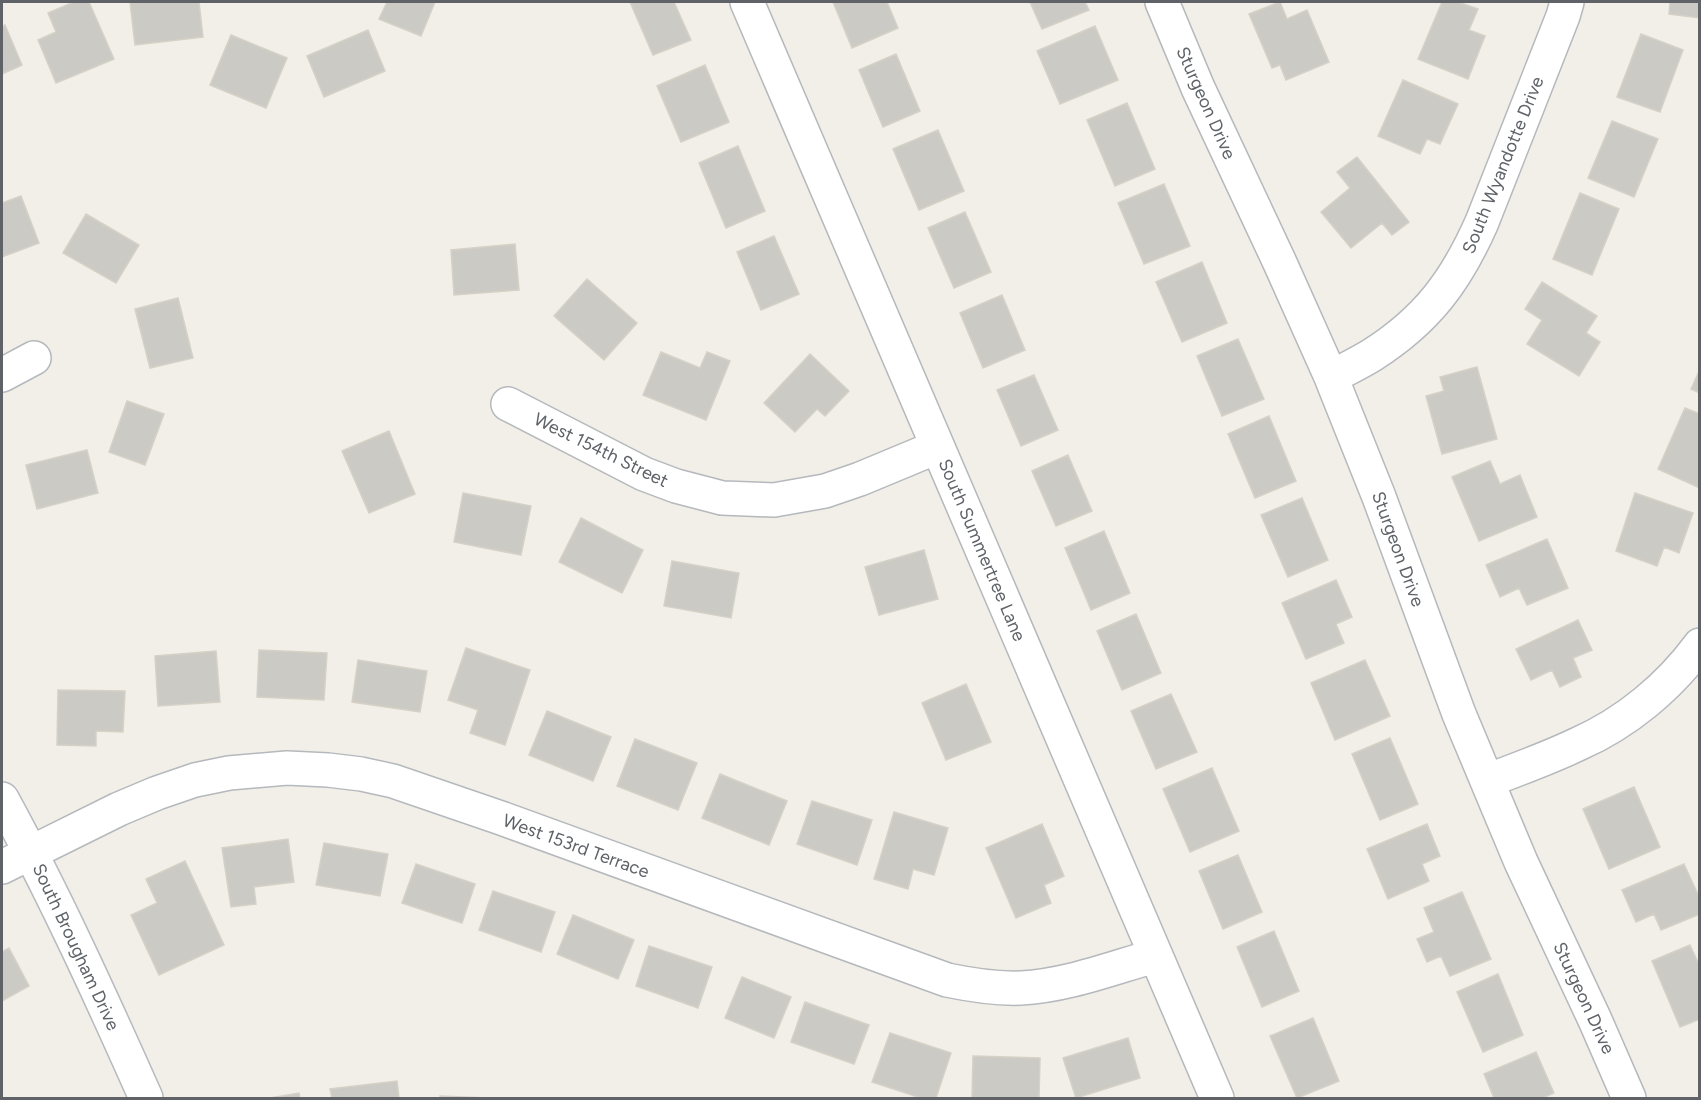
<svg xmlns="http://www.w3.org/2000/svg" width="1701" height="1100" font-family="Figtree,sans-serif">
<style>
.building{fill:#cccac5;stroke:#d6d1c6;stroke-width:1.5}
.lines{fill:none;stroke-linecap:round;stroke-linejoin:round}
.street-casing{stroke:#b5b8bc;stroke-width:36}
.secondary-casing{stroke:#b6babf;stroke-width:36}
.street{stroke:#fff;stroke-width:33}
.secondary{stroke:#fff;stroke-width:33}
.labels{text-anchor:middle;stroke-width:4.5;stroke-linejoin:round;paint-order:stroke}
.street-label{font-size:18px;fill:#5f6368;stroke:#fff}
</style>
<rect width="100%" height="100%" fill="#f1efe8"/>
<path class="building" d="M74 2H89L114 59 56 83 38 40 56 32 48 13Z
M130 2H199L203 37 135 45Z
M387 2H435L421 36 379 19Z
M630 2H674L691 40 653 55Z
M833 2H887L898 28 852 48Z
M1030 2H1085L1089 10 1042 29Z
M1280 2 1287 19 1307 10 1329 62 1286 80 1280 65 1272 68 1249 14Z
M1442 2H1458L1478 9 1469 30 1485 36 1468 79 1418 59Z
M1670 2H1700V18L1669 14Z
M5 25 22 65 2 74V27Z
M1095 26 1118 80 1060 104 1037 51Z
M368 30 385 71 324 97 307 56Z
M1641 34 1683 50 1660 112 1617 97Z
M231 35 287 58 266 108 210 85Z
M896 54 920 111 883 127 859 70Z
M705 65 729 122 681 142 657 86Z
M1403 80 1458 104 1440 144 1427 139 1420 154 1378 136Z
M1127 103 1155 169 1115 186 1087 120Z
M1612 121 1658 139 1634 197 1588 178Z
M938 130 964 191 919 210 893 149Z
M738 146 765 211 726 228 699 163Z
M1357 157 1409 222 1392 235 1382 223 1351 248 1321 212 1350 188 1337 172Z
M1164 184 1190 246 1144 264 1118 203Z
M1580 193 1619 209 1592 275 1553 259Z
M21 196 39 243 2 257V203Z
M965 212 991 272 954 288 928 228Z
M86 214 139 245 116 283 63 253Z
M774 236 799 294 761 310 737 252Z
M515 244 519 290 454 295 451 250Z
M1202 262 1227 323 1182 342 1156 282Z
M587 279 637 323 604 360 554 316Z
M1542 282 1597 316 1586 333 1600 342 1579 376 1527 344 1542 320 1525 309Z
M1002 295 1025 350 983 368 960 313Z
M178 298 193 358 150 368 135 309Z
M1238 339 1264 399 1222 416 1197 356Z
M661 352 700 368 707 352 730 361 706 420 643 395Z
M810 354 849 391 825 416 817 409 795 432 764 403Z
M1477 367 1497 439 1442 454 1426 396 1444 391 1440 377Z
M1700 369V393L1691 389Z
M1034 375 1058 430 1021 446 997 390Z
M127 401 164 414 145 465 109 452Z
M1685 408 1700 414V488L1658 469Z
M1269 416 1296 481 1255 498 1228 434Z
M389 431 415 494 369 513 342 451Z
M87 450 98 493 37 509 26 465Z
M1068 455 1092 511 1056 526 1032 471Z
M1490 461 1500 484 1520 475 1537 517 1479 541 1452 477Z
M463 493 531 506 521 555 454 542Z
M1635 493 1693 513 1679 553 1664 547 1657 566 1616 551Z
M1302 498 1328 560 1288 577 1261 515Z
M581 518 643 550 622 593 559 562Z
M1104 531 1130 593 1091 610 1065 548Z
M1547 539 1568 588 1527 605 1519 588 1500 597 1486 565Z
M924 550 938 599 879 615 865 567Z
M672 561 739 573 731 618 664 606Z
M1336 580 1352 617 1336 624 1344 643 1306 659 1282 603Z
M1136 614 1161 673 1122 690 1097 631Z
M1578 620 1592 650 1573 658 1581 677 1560 687 1552 670 1531 680 1516 649Z
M466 648 530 670 505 745 470 733 478 710 448 700Z
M259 650 327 653 324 700 257 697Z
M216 651 220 702 158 706 155 656Z
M358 660 427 671 420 712 352 702Z
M1365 660 1390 716 1335 740 1311 683Z
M966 684 991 742 946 760 922 703Z
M58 690 125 691 123 732 96 731V746L57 745Z
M1171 694 1197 752 1156 769 1131 711Z
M547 711 611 737 593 781 529 755Z
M1390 738 1418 804 1380 820 1352 754Z
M635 739 697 763 678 810 617 786Z
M1212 768 1239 831 1190 852 1163 789Z
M720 774 787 801 769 845 702 818Z
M1634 787 1660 847 1609 869 1583 809Z
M812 801 872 820 857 865 797 844Z
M894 812 948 828 934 875 913 869 908 889 874 879Z
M1042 824 1064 876 1044 885 1051 903 1016 918 986 848Z
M1427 824 1440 856 1422 864 1429 881 1388 899 1367 849Z
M288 839 294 882 254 887 256 904 231 907 222 848Z
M324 843 388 854 380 896 316 885Z
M1238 855 1262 912 1223 929 1199 871Z
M185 861 224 945 159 975 131 915 157 903 146 879Z
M416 864 475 884 462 923 402 903Z
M1684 864 1700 899V914L1661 930 1654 914 1636 922 1622 890Z
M493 891 555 912 541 952 479 930Z
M1462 892 1491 959 1450 976 1441 956 1427 962 1417 939 1434 932 1424 908Z
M573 915 634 940 618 979 557 954Z
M1274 931 1299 991 1262 1007 1237 947Z
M1690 945 1700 967V1019L1680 1027 1652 961Z
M649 946 712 967 698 1008 636 986Z
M9 948 29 986 2 1001V952Z
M1498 974 1523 1035 1483 1052 1457 992Z
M742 977 791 997 774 1038 725 1018Z
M805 1002 869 1025 854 1064 791 1042Z
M1313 1018 1339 1081 1297 1098 1270 1036Z
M890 1033 951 1053 936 1098H921L872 1082Z
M1128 1038 1140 1078 1076 1098 1063 1058Z
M1536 1052 1554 1093 1542 1098H1494L1484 1074Z
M973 1056 1040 1058 1039 1098H972Z
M397 1081 399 1098H332L330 1089Z
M299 1093 300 1098H270Z
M440 1096 488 1098H440Z"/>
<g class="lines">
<g class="street-casing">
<path id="street" d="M747 2 1217 1098
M1162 2 1198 88 1280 263 1331 377 1379 497 1459 714 1521 862 1595 1020 1629 1098
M2 375 34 358
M1331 377C1345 370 1359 363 1372 355 1427 320 1456 281 1482 222L1563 16 1567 2
M508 404 644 474 676 486 722 498 774 500 825 491 860 479 937 447
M1487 781C1518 769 1549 758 1578 744 1626 723 1669 687 1700 645
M2 867 119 809 157 793 195 780 229 773 287 768 328 770 361 774 393 781 501 818 947 980C971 985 996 989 1021 988 1066 986 1112 968 1155 956"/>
</g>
<g class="secondary-casing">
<path id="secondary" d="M2 799C55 896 101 997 146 1098"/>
</g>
<use href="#street" class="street"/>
<use href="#secondary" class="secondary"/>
</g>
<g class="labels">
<g class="street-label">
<text transform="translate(1206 103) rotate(66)" y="6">Sturgeon Drive</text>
<text transform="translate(1503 165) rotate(-68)" y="6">South Wyandotte Drive</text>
<text transform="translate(601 450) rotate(26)" y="6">West 154th Street</text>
<text transform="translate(1398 549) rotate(70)" y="6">Sturgeon Drive</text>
<text transform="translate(982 550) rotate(67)" y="6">South Summertree Lane</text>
<text transform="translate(576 846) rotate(20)" y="6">West 153rd Terrace</text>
<text transform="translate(76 947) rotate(65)" y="6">South Brougham Drive</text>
<text transform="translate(1584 998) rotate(65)" y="6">Sturgeon Drive</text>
</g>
</g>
<rect width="1701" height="1100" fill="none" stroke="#5f6368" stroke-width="6"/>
</svg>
